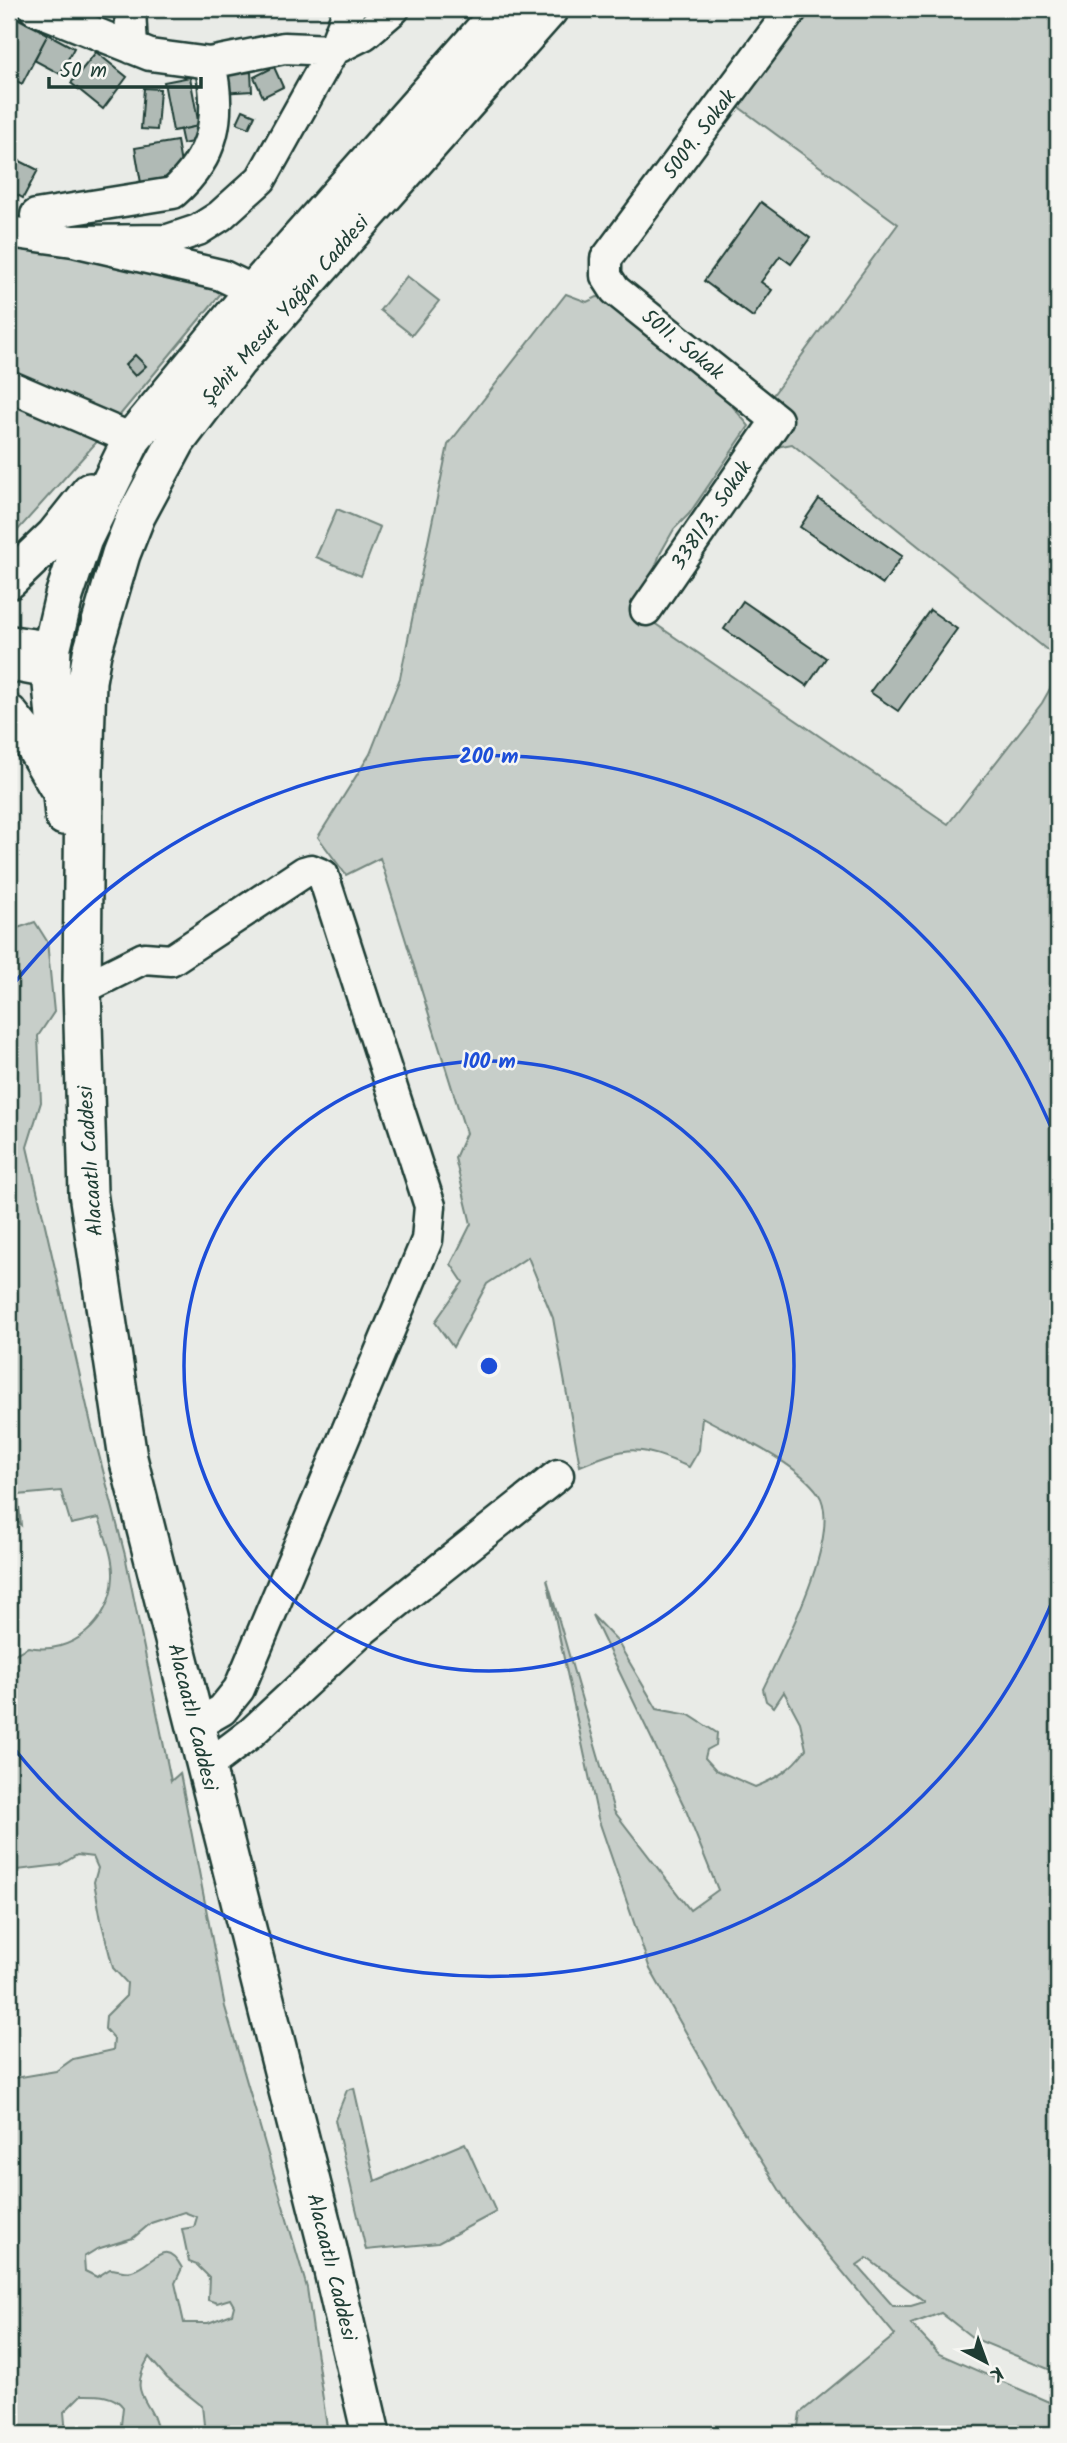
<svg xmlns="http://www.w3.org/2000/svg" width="1067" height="2443" font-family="Kalam,sans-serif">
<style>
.green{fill:#c7cec9;stroke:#73867e;stroke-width:2;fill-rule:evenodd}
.building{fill:#b0bab5;stroke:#1f3d34;stroke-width:2}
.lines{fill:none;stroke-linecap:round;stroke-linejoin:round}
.minor-casing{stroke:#1f3d34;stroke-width:35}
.major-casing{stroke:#1f3d34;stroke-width:42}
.minor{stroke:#f6f6f2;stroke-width:30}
.major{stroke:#f6f6f2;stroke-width:37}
.ring{fill:none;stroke:#1d4ed8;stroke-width:3.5}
.labels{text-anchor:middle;stroke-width:5;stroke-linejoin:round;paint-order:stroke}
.street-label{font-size:21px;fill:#1f3d34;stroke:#f6f6f2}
.centre{fill:#1d4ed8;stroke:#f6f6f2;stroke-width:3.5}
.ring-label{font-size:21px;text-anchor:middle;font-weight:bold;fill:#1d4ed8;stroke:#f6f6f2;stroke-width:5;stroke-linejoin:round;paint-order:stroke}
</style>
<rect width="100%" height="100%" fill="#e9ebe7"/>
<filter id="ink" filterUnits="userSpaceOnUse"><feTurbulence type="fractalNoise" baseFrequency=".0143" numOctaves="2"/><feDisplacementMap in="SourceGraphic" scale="14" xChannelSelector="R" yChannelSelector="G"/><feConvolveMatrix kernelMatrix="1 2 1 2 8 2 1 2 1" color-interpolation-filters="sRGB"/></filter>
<g filter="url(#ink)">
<path class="green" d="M802 9H1058V2373L973 2338 941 2313 911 2324 939 2354 1058 2406V2434L797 2433 800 2413 895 2335 793 2212 730 2110 650 1969 598 1818 547 1579 614 1811 690 1910 718 1890 685 1808 592 1615 617 1641 657 1709 689 1715 717 1733 716 1745 707 1750 705 1758 716 1770 755 1787C778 1778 791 1769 806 1749L800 1722 784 1692 774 1707 766 1701 763 1689C781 1651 845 1532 818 1493 796 1462 736 1436 702 1417L699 1450 689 1467C638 1445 630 1445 580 1466L553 1318 528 1257 487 1284 453 1347 435 1322 463 1282 451 1264 471 1224 455 1158 466 1133 380 858 346 875 318 837 370 754 400 678 448 445 566 294 587 302 597 297 607 298 709 378 749 426 689 514 674 529 660 554 648 588 642 622 654 623 948 824 1042 703 1056 678 1052 654 792 444 771 448 770 399 898 224 732 102ZM867 2258 924 2301V2302L911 2306H893L857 2265Z
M9 245H32L200 282 222 292 110 427 9 540Z
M407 276 439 301 412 335 380 310Z
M337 509 380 527 361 576 316 557Z
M35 922 47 941 54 1012 38 1036 41 1102 27 1147 92 1428 125 1555 171 1781 180 1773 225 2007 307 2288 328 2434H205L202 2406 167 2378 149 2357C125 2399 154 2398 158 2434H120L123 2407C114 2394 96 2395 81 2395L64 2412 66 2434H32L23 2430 12 2434 9 2427 19 2414 20 2404 9 2391V2079L56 2071 73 2059 113 2050 114 2039 105 2029 106 2016 126 1996 127 1983 113 1968 101 1920 94 1882 98 1868 93 1857 77 1855 60 1865 9 1871V1657L28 1647C72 1656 111 1622 113 1577 114 1558 105 1536 99 1518L71 1524 61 1491 18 1495 21 1525 9 1513V931ZM184 2212 197 2217 194 2227 182 2229 189 2262 197 2265 209 2277 208 2300 217 2303 230 2299 234 2306 232 2314 208 2323H184L175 2283 182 2268C164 2235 154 2265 132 2271 126 2273 117 2269 110 2269L97 2277 85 2271 84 2257 97 2249 133 2238 151 2223Z
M354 2088 375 2181 465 2143 496 2212 438 2243 366 2250 335 2120 347 2090Z"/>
<path class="building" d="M9 14 48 34 22 84 9 77Z
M48 34 74 48 60 74 34 60Z
M96 52 127 77 103 109 71 83Z
M274 67 283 87 263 97 254 77Z
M251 72 252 91 220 93V74Z
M190 77 199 126 173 131 164 82Z
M144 88 160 89 157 130 141 129Z
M243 110 255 115 249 128 237 123Z
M202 125 205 139 183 144 180 130Z
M177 141 184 182 142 189 135 148Z
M18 160 38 170 23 198 9 190V177Z
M761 202 810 238 791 264 780 256 761 282 772 290 753 317 704 281Z
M135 355 146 366 135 376 125 365Z
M819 499 902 556 883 584 800 527Z
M743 601 826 658 807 686 724 629Z
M930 610 957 629 898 711 870 692Z"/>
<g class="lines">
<g class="minor-casing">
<path id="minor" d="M35 9 150 55 210 63 284 48 333 50 365 34 394 9
M130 9 132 48
M36 215 173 193C215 156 222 116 210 63
M9 232 73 241 221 275 254 291
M73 241 168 240 198 230 220 216 261 179 333 50 349 9
M9 386 132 439
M646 610 777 420 615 290 606 276V259L792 9
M9 641 52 647
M9 665 51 673
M82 989 144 958 171 960 304 872 311 870 323 875 430 1206 427 1240 239 1689 222 1710 194 1726
M206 1767 251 1733 359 1633 558 1475"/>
</g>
<g class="major-casing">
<path id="major" d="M9 580 55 536 90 492
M9 714 33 744 57 785
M64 816 51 673 52 647 64 596 83 539 132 439 254 291 503 9
M371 2434 326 2241 128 1458 88 1193 82 989 84 772 87 681 92 653 121 554 136 516 177 440 237 361 549 9"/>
</g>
<use href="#minor" class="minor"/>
<use href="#major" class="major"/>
</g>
</g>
<g class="ring">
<circle cx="489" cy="1366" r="305"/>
<path d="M1057 1590A610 610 0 0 1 12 1746M12 986A610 610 0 0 1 1057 1142"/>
</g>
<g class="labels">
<g class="street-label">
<text transform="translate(699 134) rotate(-53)" y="7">5009. Sokak</text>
<text transform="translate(285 310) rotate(-49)" y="7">Şehit Mesut Yağan Caddesi</text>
<text transform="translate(683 344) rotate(39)" y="7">5011. Sokak</text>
<text transform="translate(711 515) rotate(-56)" y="7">3381/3. Sokak</text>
<text transform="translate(90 1161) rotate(-94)" y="7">Alacaatlı Caddesi</text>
<text transform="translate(193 1717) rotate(76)" y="7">Alacaatlı Caddesi</text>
<text transform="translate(332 2267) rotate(76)" y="7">Alacaatlı Caddesi</text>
</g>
</g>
<circle cx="489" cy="1366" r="10" class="centre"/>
<g class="ring-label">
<text x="489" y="763">200 m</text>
<text x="489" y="1068">100 m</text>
</g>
<rect width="1067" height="2443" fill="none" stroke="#f6f6f2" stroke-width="35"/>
<rect x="18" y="18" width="1032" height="2408" fill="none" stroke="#1f3d34" stroke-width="2.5" filter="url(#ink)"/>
<g transform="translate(986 2362) rotate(139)" stroke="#f6f6f2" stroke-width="5" paint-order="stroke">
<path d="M0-5L12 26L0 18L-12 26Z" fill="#1f3d34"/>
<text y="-10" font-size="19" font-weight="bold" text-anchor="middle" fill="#1f3d34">K</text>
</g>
<path d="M49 77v10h152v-10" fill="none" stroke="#1f3d34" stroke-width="3.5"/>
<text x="60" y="77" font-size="21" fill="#1f3d34" stroke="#f6f6f2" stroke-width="5" paint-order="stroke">50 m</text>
</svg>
